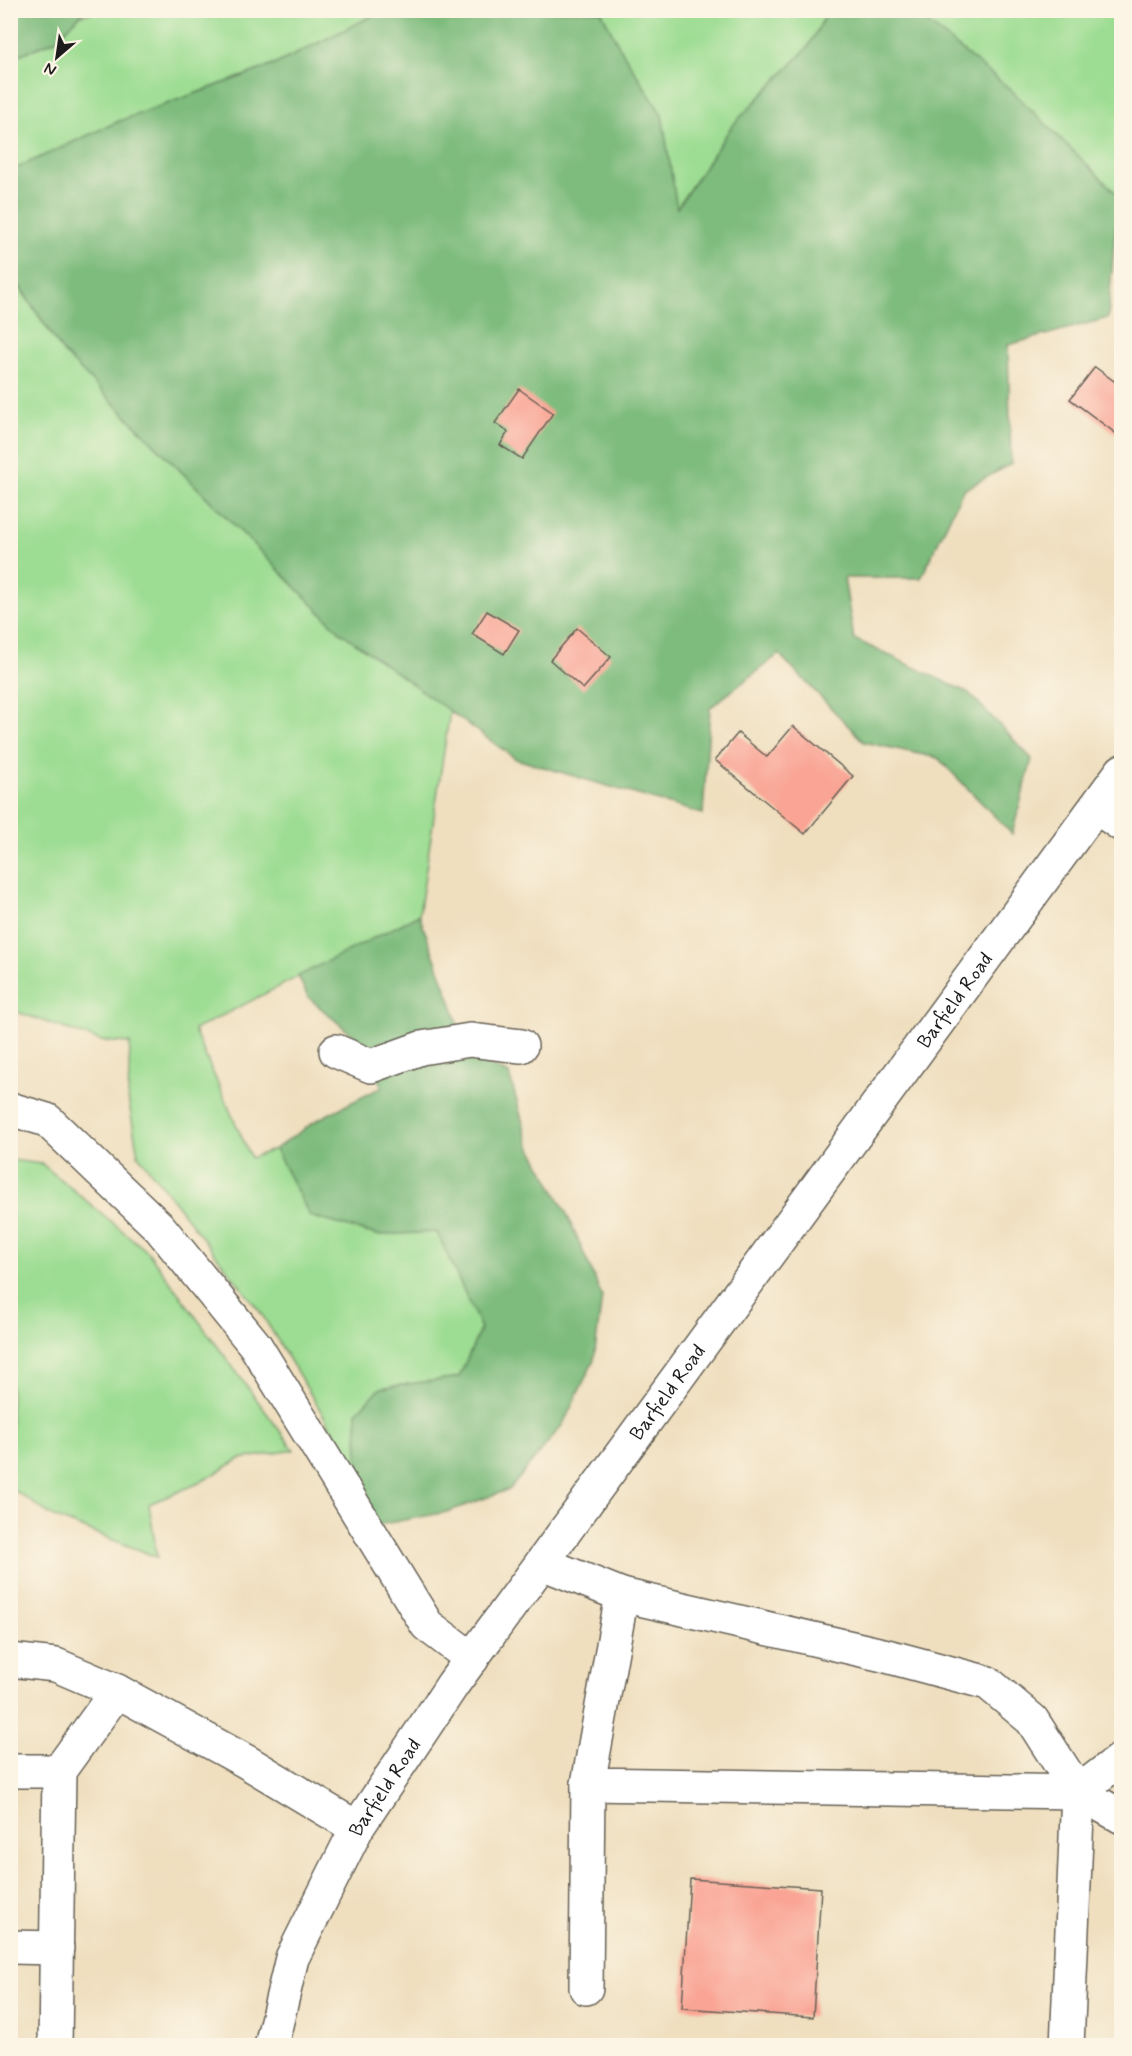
<svg xmlns="http://www.w3.org/2000/svg" width="1132" height="2056" font-family="Mynerve,sans-serif">
<style>
.green{fill:#9ddd93;stroke:#5c7c58;stroke-width:1.5}
.forest{fill:#7ebc7d;stroke:#4d6c4c;stroke-width:1.5}
.building{fill:#f9a494}
.lines{fill:none;stroke-linecap:round;stroke-linejoin:round}
.minor-casing{stroke:#666055;stroke-width:36}
.minor{stroke:#fff;stroke-width:33}
.labels{text-anchor:middle;stroke-width:5;stroke-linejoin:round;paint-order:stroke}
.street-label{font-size:20px;fill:#1c1c1c;stroke:#fcf5e5}
</style>
<rect width="100%" height="100%" fill="#fcf5e5"/>
<filter id="ink" filterUnits="userSpaceOnUse"><feTurbulence type="fractalNoise" baseFrequency=".0167" numOctaves="2"/><feDisplacementMap in="SourceGraphic" scale="12" xChannelSelector="R" yChannelSelector="G"/><feConvolveMatrix kernelMatrix="1 2 1 2 8 2 1 2 1" color-interpolation-filters="sRGB"/></filter>
<filter id="wash" filterUnits="userSpaceOnUse"><feTurbulence type="fractalNoise" baseFrequency=".008" numOctaves="4" result="noise"/><feDisplacementMap in="SourceGraphic" scale="24" xChannelSelector="R" yChannelSelector="G"/><feGaussianBlur stdDeviation="1.35" result="paint"/><feColorMatrix in="noise" values="0 0 0 0 0 0 0 0 0 0 0 0 0 0 0 0 0 1.4 0 .05"/><feComposite in="paint" operator="in"/></filter>
<g filter="url(#wash)">
<rect width="100%" height="100%" fill="#efdfbf"/>
<path class="green" d="M103 10 382 11 276 64 117 122 11 171V58L56 40 78 16Z
M601 11H828L808 47 732 126 676 209 662 115 620 48Z
M913 11H1121V198L1011 90Z
M10 273 63 352 339 631 450 711 419 915 194 1030 251 1158 275 1149 310 1216 377 1235 437 1232 481 1328 459 1377 381 1388 357 1411 358 1472 261 1313 138 1155 128 1098 130 1043 101 1041 11 1010Z
M11 1160 42 1164 148 1252 294 1450 240 1459 199 1483 149 1504 157 1557 54 1517 11 1488Z"/>
<path class="forest" d="M11 10H84V11L56 40 11 58Z
M382 11H601L620 48 662 115 677 208 732 126 808 47 828 11H913L1011 90 1121 198V213L1115 231 1108 318 1008 345 1011 464 963 490 921 578H844L854 639 969 693 1032 759 1012 834 938 758 864 742 779 654 710 708 703 814 516 759 339 631 63 352 11 273 10 171 117 122 276 64Z
M419 915 454 1010 465 1055 509 1074 529 1144 566 1212 602 1296 594 1360 563 1424 510 1489 447 1512 378 1525 358 1472 357 1411 381 1388 459 1377 481 1328 437 1232 377 1235 310 1216 275 1149 319 1119 382 1087 359 1041 308 997 298 976Z"/>
<g id="blocks">
<path class="building" d="M1095 367 1114 381 1122 371V438L1070 399Z
M519 389 553 413 522 459 500 445 508 432 495 423Z
M487 611 519 630 504 654 472 634Z
M577 628 611 657 583 689 550 660Z
M793 726 853 776 805 834 715 760 738 733 767 757Z
M690 1879 821 1888 813 2017 682 2008Z
M813 2041 846 2044V2046H812Z"/>
</g>
</g>
<g filter="url(#ink)">
<use href="#blocks" fill-opacity="0" stroke="#666055" stroke-width="1.5"/>
<g class="lines">
<g class="minor-casing">
<g id="minor">
<path d="M1096 807 1122 825"/>
<path d="M336 1051 371 1066 421 1048 470 1040 521 1046"/>
<path d="M10 1109 47 1120 160 1228 255 1345 427 1625 472 1659"/>
<path d="M542 1563 622 1595 588 1784 1078 1792 1122 1758"/>
<path d="M622 1595 883 1655 988 1683 1032 1720 1078 1792 1122 1817"/>
<path d="M10 1660 56 1665 117 1691 247 1762 357 1828"/>
<path d="M10 1771H59L55 2046"/>
<path d="M59 1771 117 1691"/>
<path d="M10 1947 57 1948"/>
<path d="M586 1988 588 1784"/>
<path id="s1" d="M271 2046 292 1958 357 1828 453 1684 1122 771"/>
<path d="M1067 2046 1078 1792"/>
</g>
</g>
<use href="#minor" class="minor"/>
</g>
</g>
<g class="labels">
<g class="street-label">
<text dy="7" stroke="none"><textPath href="#s1" startOffset="1257">Barfield Road</textPath></text>
<text dy="7" stroke="none"><textPath href="#s1" startOffset="771">Barfield Road</textPath></text>
<text dy="7" stroke="none"><textPath href="#s1" startOffset="285">Barfield Road</textPath></text>
</g>
</g>
<rect width="1132" height="2056" fill="none" stroke="#fcf5e5" stroke-width="36"/>
<g transform="translate(57 57) rotate(209)" stroke="#fcf5e5" stroke-width="4.5" paint-order="stroke">
<path d="M0-4.5L10 22L0 15L-10 22Z" fill="#1c1c1c"/>
<text y="-9" font-size="16" font-weight="bold" text-anchor="middle" fill="#1c1c1c">N</text>
</g>
</svg>
